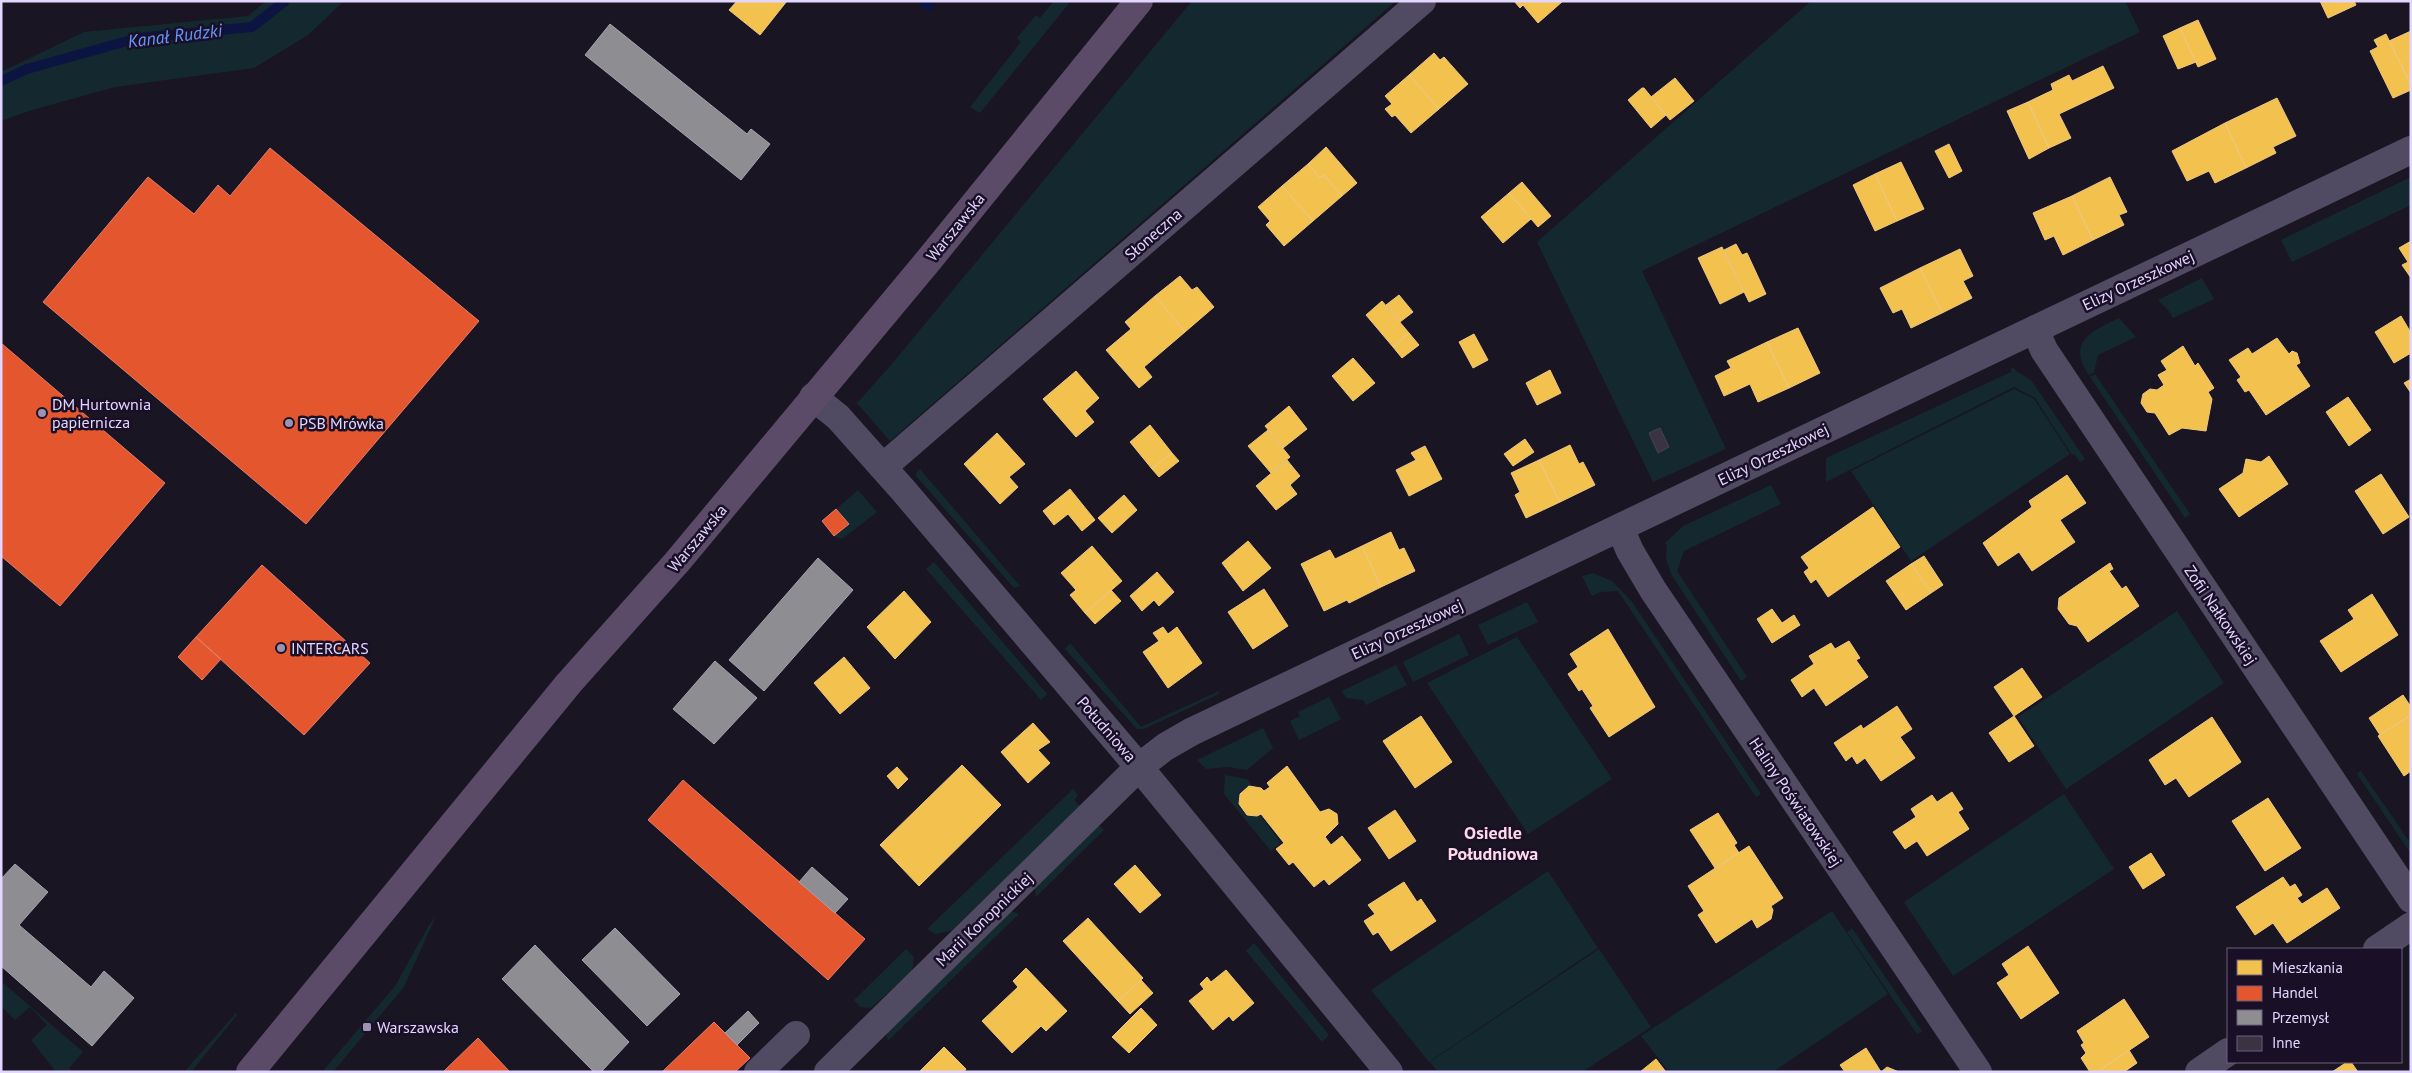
<svg xmlns="http://www.w3.org/2000/svg" width="2412" height="1073" font-family="'PT Sans',sans-serif">
<style>
.green{fill:#14292f}
.homes{fill:#f2c14e;stroke:#eec783}
.shops{fill:#e4572e;stroke:#e47d6d}
.industry{fill:#8d8d92;stroke:#a7a3b3}
.lines{fill:none;stroke-linecap:round;stroke-linejoin:round}
.stream{stroke:#0c1442;stroke-width:10}
.building{fill:#3a3344;stroke:#484055}
.minor{stroke:#504a63;stroke-width:28}
.major{stroke:#5b4b68;stroke-width:28}
.poi-dot{fill:#9d92b2;stroke:#191027;stroke-width:2}
.labels{text-anchor:middle;stroke-width:5;stroke-linejoin:round;paint-order:stroke}
.street-label{font-size:16px;fill:#e3d6ff;stroke:#191027}
.poi-label{font-size:16px;fill:#e3d6ff;stroke:#191027;text-anchor:start}
.water-label{font-size:18px;font-style:italic;fill:#6597fe;stroke:#191027}
.neighbourhood-label{font-size:18px;font-weight:bold;fill:#ffd8e9;stroke:#191027}
</style>
<rect width="100%" height="100%" fill="#1a1522"/>
<path class="green" d="M266 1H344L308 35 254 68 115 87 32 110 1 121V72L84 32 248 16Z
M1054 1H1071L980 113 970 107 1021 42 1017 38 1036 15 1040 18Z
M1192 1H1396L890 441 857 403 891 365Z
M1811 1H2125L2140 32 1642 271 1726 449 1653 482 1537 242Z
M2411 177V205L2292 262 2281 240Z
M2202 278 2214 299 2173 318 2168 310 2158 300Z
M2119 318 2136 337 2098 355 2094 372 2089 375C2066 342 2092 331 2119 318Z
M2011 368 2015 369 2016 371 2031 380 2085 459 2080 462 2074 454 2072 455 2035 398 2014 387 1826 482V458L2011 372Z
M2095 374 2190 514 2185 518 2090 377Z
M2014 389 2034 399 2070 454 1911 561 1851 471Z
M920 469 1020 586 1014 588 916 476V473Z
M1771 485 1781 504 1684 551 1677 571 1747 677 1741 681 1671 574 1666 559 1667 545 1665 543 1683 526Z
M858 490 877 512 842 539 834 536 849 524 836 509Z
M934 562 1047 694 1041 700 926 569Z
M1593 573 1612 581 1632 602 1761 794 1756 797 1618 591 1600 592 1592 596 1582 576Z
M1527 602 1538 622 1488 645 1478 625Z
M2177 611 2224 683 2066 789 2018 717Z
M1459 634 1469 655 1413 682 1403 662Z
M1517 637 1612 779 1528 834 1427 683Z
M1070 643 1141 727 1219 691V694L1144 729H1137L1065 649Z
M1396 665 1407 685 1366 705 1363 700 1346 698 1342 691Z
M1329 697 1341 719 1299 740 1290 721 1300 716 1298 712Z
M1263 728 1273 748 1247 770 1228 767 1206 769 1197 760Z
M2361 771 2411 844V854L2357 774Z
M1225 775 1247 779 1251 784 1239 793 1238 805 1247 816H1261L1281 843 1271 851 1224 794Z
M1073 789 1078 795 1074 800 1081 807 952 930 936 934 927 929Z
M2064 794 2114 869 1953 976 1904 902Z
M1099 825 1104 830 1036 897 1035 888Z
M1548 871 1598 948 1429 1062 1371 990Z
M1011 911 1019 914 888 1041 886 1034Z
M1832 911 1888 994 1773 1072H1669L1641 1036Z
M436 916 404 987 333 1072H322L395 986 429 925Z
M1852 928 1922 1031 1917 1034 1847 932Z
M1254 943 1329 1035 1322 1042 1246 951Z
M906 949 914 957 912 971 871 1008 860 1007 854 1000Z
M1599 949 1651 1027 1582 1072H1438L1430 1062Z
M1 981 83 1052 69 1068 73 1072H56L31 1040 47 1025 30 1007 15 1020 1 1006Z
M236 1013 237 1015 191 1072H184Z"/>
<path class="homes" d="M737 1H787L760 35 729 10Z
M1514 1H1563L1538 23 1523 5 1520 8Z
M2320 1H2354L2356 5 2328 18Z
M2198 20 2216 59 2198 67 2180 28Z
M2180 28 2196 62 2178 69 2163 36Z
M2411 31V85L2389 41Z
M2386 34 2411 85V90L2393 98 2370 51 2378 47 2374 40Z
M1434 53 1440 60 1444 57 1468 84 1439 109 1409 75Z
M2103 66 2114 88 2059 114 2071 138 2049 148 2028 102 2053 90 2051 84 2069 75 2072 81Z
M1409 75 1439 109 1411 133 1395 115 1392 117 1385 109 1392 104 1385 96Z
M1675 78 1694 101 1670 120 1651 97Z
M1642 88H1644L1666 115 1651 128 1628 100Z
M2277 98 2296 136 2273 147 2276 153 2246 168 2225 123Z
M2028 102 2049 148 2029 159 2007 111Z
M2225 123 2246 168 2215 183 2209 171 2187 181 2172 151Z
M1949 144 1962 171 1949 178 1935 151Z
M1326 147 1357 183 1342 196 1324 175 1320 178 1308 164Z
M1901 162 1924 209 1897 221 1875 174Z
M1308 164 1320 178 1324 175 1342 196 1313 221 1282 186Z
M1875 174 1897 221 1875 231 1853 185Z
M2110 177 2127 212 2119 215 2124 225 2093 240 2072 196Z
M1522 182 1551 216 1538 227 1509 193Z
M1282 186 1313 221 1284 246 1266 225 1270 221 1258 207Z
M1509 193 1531 219 1503 243 1481 217Z
M2072 196 2093 240 2063 255 2054 236 2045 240 2033 213Z
M2411 241V278L2402 265 2408 262 2399 248Z
M1736 244 1742 255 1747 253 1766 294 1749 302 1724 250Z
M1722 247 1744 292 1720 304 1698 258Z
M1960 249 1973 276 1963 281 1972 298 1942 313 1920 268Z
M1920 268 1942 313 1911 328 1902 309 1893 313 1880 288Z
M1180 276 1192 290 1197 287 1214 307 1185 332 1155 296Z
M1399 295 1413 312 1400 322 1386 305Z
M1155 296 1185 332 1144 367 1152 377 1139 388 1106 350 1131 329 1125 322Z
M1382 301 1409 333 1393 347 1366 315Z
M2401 316 2411 333V353L2394 363 2375 332Z
M1798 328 1820 373 1789 388 1767 342Z
M1409 333 1419 345 1402 358 1393 347Z
M1474 334 1488 360 1473 368 1459 342Z
M2277 338 2289 354 2292 351 2297 353 2300 363 2296 365 2310 386 2266 415 2249 390 2245 392 2237 380 2241 377 2229 360 2248 348 2252 354Z
M1767 342 1789 388 1758 402 1750 384 1724 396 1715 376 1731 368 1727 361Z
M2183 346 2195 366 2198 363 2214 388 2208 392 2212 399 2206 431 2182 428 2169 435 2155 413 2147 412 2141 403 2143 394 2150 389 2157 390 2164 385 2158 375 2167 370 2161 361Z
M1353 358 1375 383 1353 401 1332 376Z
M1550 370 1561 393 1537 405 1526 383Z
M1076 371 1099 398 1085 411 1094 422 1076 437 1043 399Z
M2411 379V393L2404 383Z
M2348 397 2371 430 2349 446 2326 412Z
M1289 406 1307 429 1283 448 1265 426Z
M1150 425 1172 453 1152 469 1130 442Z
M1268 430 1290 457 1271 473 1248 446Z
M997 433 1025 464 1009 477 1018 487 1000 504 964 464Z
M1525 439 1534 452 1513 466 1504 454Z
M1570 445 1579 464 1583 462 1595 485 1560 502 1539 460Z
M1425 446 1442 479 1409 496 1396 470 1416 460 1411 453Z
M1172 453 1179 461 1159 477 1152 469Z
M2269 456 2288 484 2239 517 2219 489 2243 473 2246 459 2261 462Z
M1287 460 1300 476 1290 485 1297 494 1276 510 1256 486Z
M1539 460 1560 502 1526 518 1515 495 1520 492 1511 473Z
M2381 474 2409 517 2383 534 2355 491Z
M2067 475 2086 503 2060 520 2075 542 2032 571 2019 552 1998 566 1983 543 2032 507 2029 501Z
M1070 489 1095 520 1082 531 1068 514 1054 525 1043 511Z
M1124 495 1137 510 1112 533 1098 518Z
M1873 507 1900 547 1828 597 1816 579 1811 583 1804 572 1809 568 1801 557Z
M1391 532 1399 550 1404 548 1415 571 1381 587 1362 546Z
M1248 541 1271 568 1243 591 1222 563Z
M1092 546 1122 581 1085 613 1070 595 1076 590 1061 573Z
M1362 546 1381 587 1349 603 1347 600 1324 611 1301 564 1330 550 1335 559Z
M1924 556 1943 585 1931 593 1911 564Z
M2110 563 2113 569 2109 571 2122 589 2126 586 2139 606 2088 642 2077 626 2069 624 2058 609 2059 598Z
M1911 564 1931 593 1906 610 1886 581Z
M1157 572 1174 592 1159 606 1154 600 1142 611 1130 596Z
M1264 589 1288 626 1253 649 1228 612Z
M1111 590 1121 601 1095 624 1085 613Z
M904 591 931 622 895 659 867 627Z
M2372 594 2398 635 2341 672 2320 641 2354 619 2348 610Z
M1772 609 1782 623 1794 615 1800 625 1772 643 1757 619Z
M1163 627 1168 634 1177 627 1202 663 1168 688 1143 652 1159 641 1153 633Z
M1608 629 1655 707 1609 737 1590 708 1593 706 1582 689 1579 691 1568 674 1578 667 1570 654Z
M1849 641 1860 658 1856 660 1868 677 1826 706 1814 688 1802 697 1791 680 1814 664 1809 656 1831 643 1835 649Z
M844 657 870 688 840 714 814 683Z
M2022 668 2042 697 2014 716 1994 687Z
M2403 695 2411 707V715L2380 735 2369 718Z
M1897 706 1912 729 1900 737 1915 758 1881 781 1865 758 1857 764 1852 756 1846 761 1834 743 1861 725 1863 729Z
M2411 715V771L2404 776 2378 736Z
M1421 716 1452 762 1415 788 1383 741Z
M2014 716 2034 746 2009 762 1989 733Z
M2212 717 2241 762 2189 797 2176 778 2165 785 2149 760Z
M1033 723 1050 742 1038 750 1050 763 1028 783 1001 752Z
M962 765 1001 805 919 886 880 845Z
M1287 766 1320 812 1329 809 1337 814 1338 824 1325 837 1331 845 1342 836 1361 860 1329 885 1324 879 1314 887 1293 862 1289 865 1276 849 1284 843 1261 814 1257 816 1247 815 1239 804 1240 794 1249 786 1261 788 1264 791 1270 787 1267 783Z
M897 767 908 779 898 789 887 776Z
M1952 792 1963 809 1958 812 1969 829 1927 856 1917 841 1905 849 1893 832 1916 817 1911 809 1932 795 1937 802Z
M2268 798 2301 848 2265 871 2232 821Z
M1395 810 1416 841 1389 859 1368 828Z
M1718 813 1737 843 1734 845 1739 853 1715 868 1690 830Z
M1749 846 1783 898 1771 906 1773 910 1771 919 1757 928 1752 919 1716 943 1698 915 1704 911 1688 886Z
M2151 853 2165 875 2143 889 2129 867Z
M1135 865 1161 895 1140 913 1114 884Z
M2283 877 2290 887 2295 884 2302 895 2297 898 2302 904 2327 888 2340 908 2287 943 2273 923 2255 935 2236 907Z
M1404 882 1417 902 1421 899 1436 921 1391 951 1378 932 1373 935 1364 921 1375 914 1368 905Z
M1088 918 1143 978 1118 1001 1063 941Z
M2028 946 2059 993 2021 1019 1997 983 2009 975 2002 964Z
M1026 968 1067 1011 1046 1031 1041 1026 1012 1053 982 1021 1018 987 1013 981Z
M1226 970 1254 1003 1233 1021 1229 1016 1213 1030 1189 1001 1204 989 1200 984 1207 977 1211 982Z
M1141 980 1153 993 1130 1014 1118 1001Z
M2124 999 2149 1037 2097 1072H2090L2081 1058 2086 1053 2081 1045 2084 1043 2077 1031Z
M1141 1008 1157 1025 1129 1053 1112 1037Z
M944 1047 966 1069 964 1072H919Z
M1866 1048 1881 1072 1887 1067 1899 1072H1845L1840 1065Z
M2129 1050 2137 1063 2124 1072H2097Z
M1656 1059 1666 1072H1640Z
M2347 1062H2351L2358 1072H2332Z"/>
<path class="shops" d="M270 148 479 321 306 524 43 302 148 177 194 214 218 185 230 196Z
M1 343 165 483 60 606 1 556Z
M836 509 849 524 834 536 822 521Z
M262 565 370 663 304 735 196 637Z
M196 637 221 659 202 680 178 657Z
M683 780 865 939 828 980 648 820Z
M714 1022 750 1058 735 1072H662Z
M478 1038 510 1072H443Z"/>
<path class="industry" d="M610 24 747 134 751 129 770 144 741 180 585 55Z
M818 558 853 590 764 691 729 660Z
M715 661 757 698 714 744 673 709Z
M15 864 48 892 19 925 91 987 104 971 134 998 92 1046 1 966V879Z
M812 867 848 899 835 913 799 882Z
M615 928 680 994 647 1026 582 960Z
M535 945 629 1042 601 1072H594L502 979Z
M748 1011 759 1023 737 1045 725 1033Z"/>
<g class="lines">
<path class="stream" d="M923 1 929 6
M1 81 27 69 138 38 252 27 285 1"/>
</g>
<path class="building" d="M1660 428 1669 447 1658 453 1649 433Z"/>
<g class="lines">
<path class="minor" d="M2035 329 2044 350 2411 899
M813 397 838 417 903 490 1139 767 1389 1072
M883 467 1422 1
M1620 528 1630 551 1653 590 1978 1072
M2377 949 2411 926
M758 1072 796 1035
M828 1072 1139 767 1165 747 1191 732 2411 150
M2199 1072 2228 1052"/>
<path class="major" d="M250 1072 569 683 677 562 928 261 1139 1"/>
</g>
<g class="poi-dot">
<circle cx="42" cy="413" r="5"/>
<circle cx="289" cy="423" r="5"/>
<circle cx="281" cy="648" r="5"/>
<rect x="362" y="1022" width="10" height="10" rx="2.5"/>
</g>
<g class="labels">
<g class="street-label">
<text transform="translate(955 227) rotate(-51)" y="6">Warszawska</text>
<text transform="translate(1153 234) rotate(-41)" y="6">Słoneczna</text>
<text transform="translate(2138 280) rotate(-25)" y="6">Elizy Orzeszkowej</text>
<text transform="translate(1773 454) rotate(-26)" y="6">Elizy Orzeszkowej</text>
<text transform="translate(697 538) rotate(-50)" y="6">Warszawska</text>
<text transform="translate(2221 615) rotate(56)" y="6">Zofii Nałkowskiej</text>
<text transform="translate(1407 629) rotate(-25)" y="6">Elizy Orzeszkowej</text>
<text transform="translate(1107 729) rotate(49)" y="6">Południowa</text>
<text transform="translate(1796 802) rotate(56)" y="6">Haliny Poświatowskiej</text>
<text transform="translate(984 919) rotate(-44)" y="6">Marii Konopnickiej</text>
</g>
<g class="poi-label">
<text x="52" y="410">DM Hurtownia<tspan x="52" dy="18">papiernicza</tspan></text>
<text x="299" y="429">PSB Mrówka</text>
<text x="291" y="654">INTERCARS</text>
<text x="377" y="1033">Warszawska</text>
</g>
<g class="water-label">
<text transform="translate(175 36) rotate(-7)" y="6">Kanał Rudzki</text>
</g>
<g class="neighbourhood-label">
<text x="1493" y="839">Osiedle<tspan x="1493" dy="21">Południowa</tspan></text>
</g>
</g>
<rect width="2412" height="1073" fill="none" stroke="#e3d6ff" stroke-width="5"/>
<rect x="2227" y="948" width="175" height="115" fill="#191027" stroke="#6a5f7d"/>
<rect x="2237" y="960" width="25" height="15" fill="#f2c14e" stroke="#6a5f7d"/>
<text x="2272" y="973" font-size="15" fill="#e3d6ff">Mieszkania</text>
<rect x="2237" y="986" width="25" height="15" fill="#e4572e" stroke="#6a5f7d"/>
<text x="2272" y="998" font-size="15" fill="#e3d6ff">Handel</text>
<rect x="2237" y="1010" width="25" height="15" fill="#8d8d92" stroke="#6a5f7d"/>
<text x="2272" y="1023" font-size="15" fill="#e3d6ff">Przemysł</text>
<rect x="2237" y="1036" width="25" height="15" fill="#3a3344" stroke="#6a5f7d"/>
<text x="2272" y="1048" font-size="15" fill="#e3d6ff">Inne</text>
</svg>
